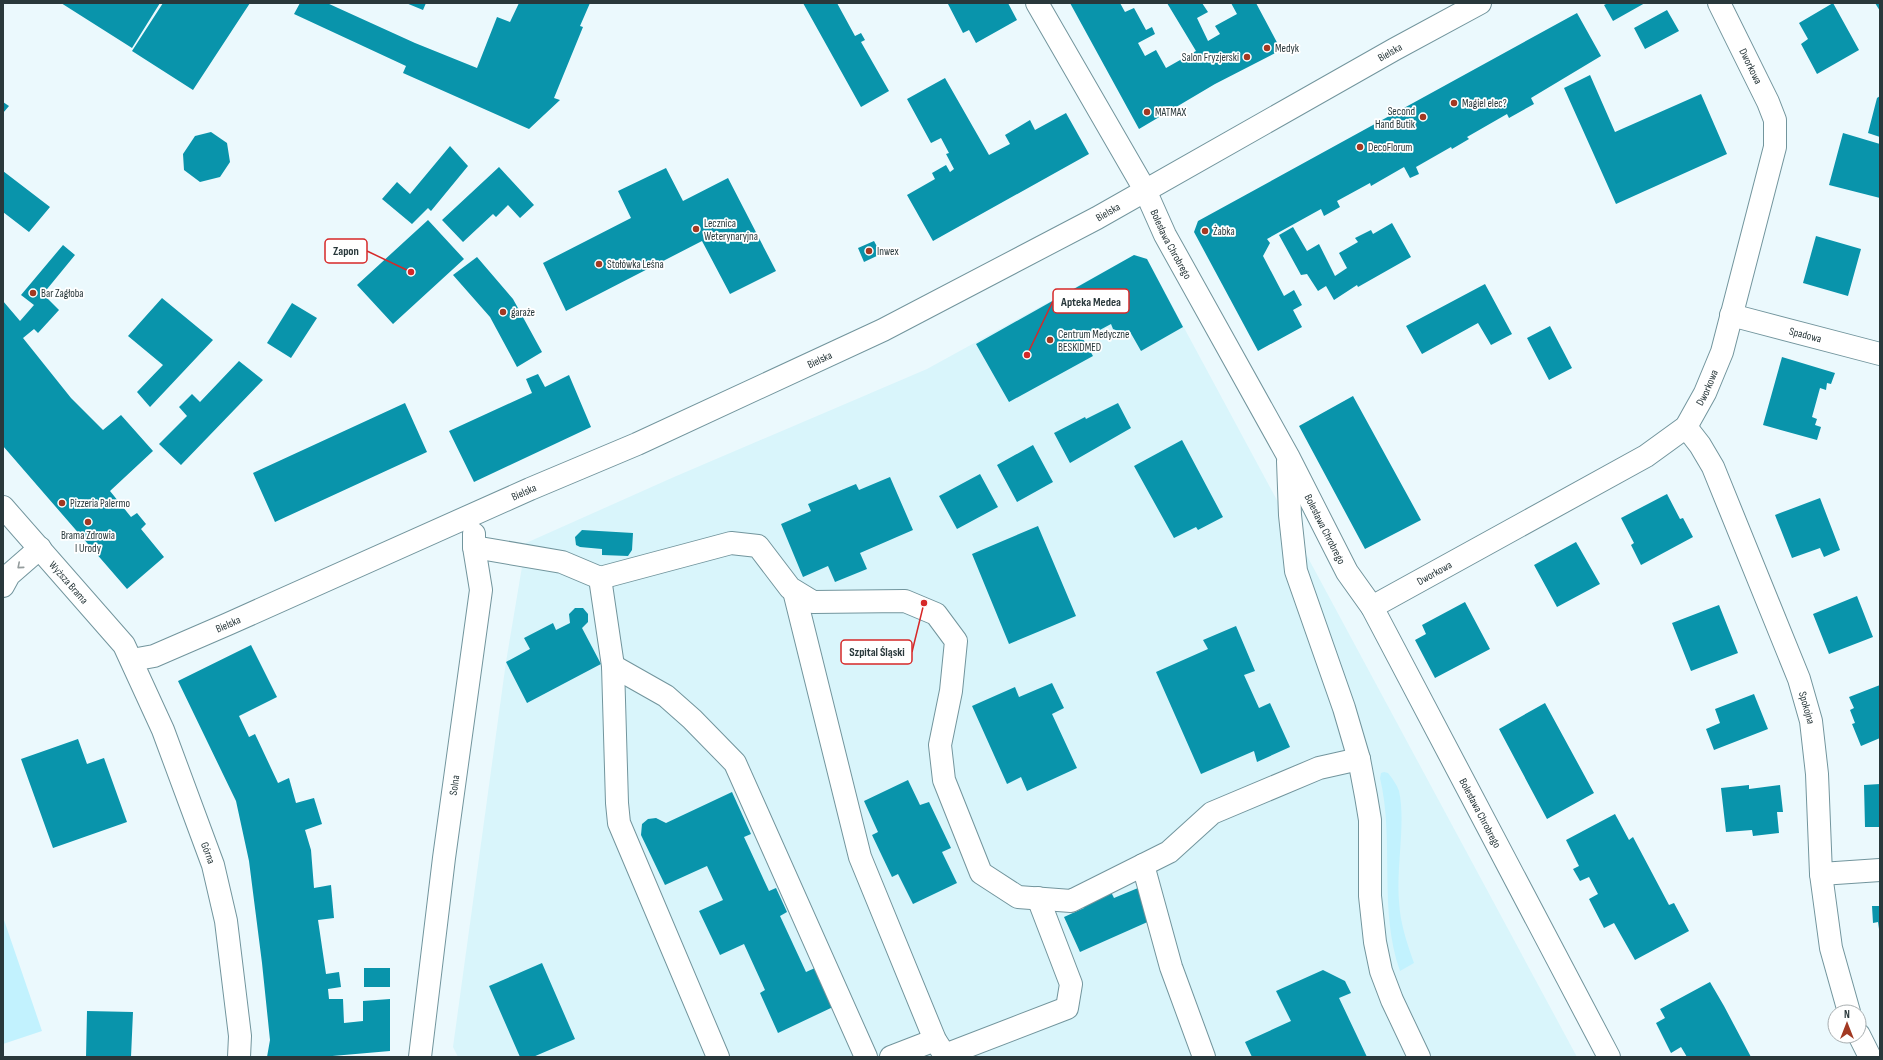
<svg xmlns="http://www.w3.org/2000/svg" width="1883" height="1060" font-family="'Sofia Sans Condensed',sans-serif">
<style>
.built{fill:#d9f5fb}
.green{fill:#c2f2fe}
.building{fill:#0994ab}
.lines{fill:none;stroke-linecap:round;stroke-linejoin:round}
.minor-casing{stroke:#72959d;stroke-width:24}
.minor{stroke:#fff;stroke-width:22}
.oneway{stroke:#949c9d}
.poi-dot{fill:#a23922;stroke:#fff;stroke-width:1.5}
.labels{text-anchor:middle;stroke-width:3.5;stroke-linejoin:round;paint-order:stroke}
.poi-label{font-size:11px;fill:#29383b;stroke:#fff;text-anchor:start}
.street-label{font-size:11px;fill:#29383b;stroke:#fff}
.leader{fill:none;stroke:#d62828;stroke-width:1.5}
.callout-dot{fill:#d62828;stroke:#fff;stroke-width:1.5}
.callout{fill:#fff;stroke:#d62828;stroke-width:1.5}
.callout-label{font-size:12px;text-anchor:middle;font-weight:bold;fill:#29383b}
</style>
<rect width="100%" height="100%" fill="#ebf9fd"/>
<path class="built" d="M1134 255 1147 259 1577 1057H458L453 1047 506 662 526 543 674 477 927 369Z"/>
<path class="green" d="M1384 772 1388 773C1392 778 1397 785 1399 791 1406 822 1396 867 1399 901 1400 923 1407 943 1414 963L1400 971C1378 908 1395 842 1380 778L1381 773Z
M3 917 42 1031 3 1044Z"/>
<path class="building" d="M61 3H160L132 48Z
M163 3H250L193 90 132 51Z
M300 3H327L415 43 477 68 497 17 510 22 519 3H590L580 26 583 27 554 98 560 100 529 129 403 73 406 66 294 14Z
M406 3H426L423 10Z
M803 3H837L855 36 861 33 865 40 861 42 889 91 861 107Z
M950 3H1008L1017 20 976 43 969 30 963 33 948 4Z
M1070 3H1120L1125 12 1134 8 1146 30 1152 27 1155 34 1138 43 1145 56 1156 50 1166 68 1196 51 1167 3H1202L1208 12 1197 18 1208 41 1220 34 1215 26 1237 14 1231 3H1256L1281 50 1215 84 1139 129Z
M1608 3H1645L1613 21 1604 5Z
M1833 3 1859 50 1817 74 1801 44 1808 39 1799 23Z
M1875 3H1880V11Z
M1667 10 1679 31 1645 49 1634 28Z
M1577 13 1601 56 1531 98 1534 104 1509 118 1507 114 1467 137 1469 139 1452 149 1451 147 1416 167 1419 174 1410 178 1404 167 1371 186 1370 183 1337 201 1340 207 1324 216 1321 209 1267 239 1270 243 1263 256 1284 296 1294 290 1302 305 1293 310 1302 327 1258 351 1194 232 1198 221Z
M1590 75 1615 132 1701 94 1727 154 1616 204 1564 88Z
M945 78 989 155 1010 144 1005 135 1030 120 1035 130 1066 113 1089 154 933 241 907 195 935 179 932 173 946 165 950 172 954 169 946 154 949 153 941 138 931 143 907 99Z
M1880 96V137L1868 133 1877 98Z
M3 102 9 106 3 113Z
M211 132 227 143 230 162 220 177 200 182 184 170 183 154 195 136Z
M1843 133 1880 144V198L1829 185Z
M450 146 468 166 431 211 428 208 412 224 382 199 397 182 410 194Z
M499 167 534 205 520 218 508 205 496 217 493 214 463 242 442 220Z
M666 168 683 201 728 178 776 271 730 294 702 241 566 311 543 263 631 218 618 191Z
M3 171 50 207 29 232 3 212Z
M428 220 464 259 393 324 357 285Z
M1392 223 1411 257 1358 287 1357 285 1334 300 1326 286 1318 291 1307 274 1301 275 1279 235 1293 227 1307 251 1319 244 1335 276 1347 268 1339 253 1358 242 1355 238 1371 230 1373 234Z
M1816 236 1861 249 1848 296 1803 283Z
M874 241 881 254 864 262 858 248Z
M63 245 75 255 43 294 59 310 38 333 34 329 23 338 71 398 103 430 121 415 153 451 110 491 131 517 137 513 146 524 141 529 164 557 127 589 3 446V301L20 321 34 305 21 295Z
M1134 255 1147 259 1183 327 1141 351 1129 330 1124 333 1113 329 1111 324 1083 339 1093 356 1009 402 976 344Z
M477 257 513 299 542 352 517 367 490 317 453 275Z
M1485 284 1512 334 1491 345 1478 323 1422 354 1406 326Z
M162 298 213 340 150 407 137 392 163 365 128 336Z
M292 303 317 318 291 358 267 343Z
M1550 326 1572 368 1549 380 1527 338Z
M1782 357 1835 373 1831 384 1827 383 1826 390 1820 388 1812 417 1817 419 1815 425 1821 427 1817 440 1763 425Z
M239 361 263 380 181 465 159 444 187 416 179 407 192 394 200 402Z
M538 374 545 387 569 375 591 427 474 482 449 431 532 393 526 379Z
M1353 396 1421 520 1365 549 1299 426Z
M405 403 427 452 275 522 253 473Z
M1118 403 1131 428 1070 463 1054 433 1085 417 1086 419Z
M1182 440 1223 517 1198 530 1196 527 1174 538 1134 466Z
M1033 445 1053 482 1017 502 997 465Z
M980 474 998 507 957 529 939 496Z
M890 477 913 530 860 553 867 569 835 582 828 566 803 577 781 524 811 511 808 504 856 484 859 490Z
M1667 494 1680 519 1683 518 1693 537 1641 565 1631 545 1634 543 1621 518Z
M1820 498 1840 550 1824 557 1820 548 1792 558 1775 515Z
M1038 526 1076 616 1009 644 972 554Z
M582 530 633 533 632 550 628 556 602 555V549L580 547 576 545 575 537Z
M1576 542 1600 584 1557 607 1534 565Z
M1857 596 1873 637 1829 654 1813 614Z
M1465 602 1490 649 1435 678 1415 640 1426 634 1422 625Z
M1719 605 1738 653 1691 671 1672 623Z
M575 608H583L588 614V622L582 628 601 664 527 703 506 662 530 649 524 638 553 623 556 630 570 623 569 614Z
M1236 626 1255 671 1244 675 1259 708 1270 703 1290 747 1257 762 1254 751 1201 774 1156 672 1208 649 1203 640Z
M251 645 277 697 239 716 249 737 255 734 278 783 289 778 296 803 314 798 322 824 305 830 311 850 314 888 331 885 334 918 318 920 326 974 339 972 341 987 328 989 329 999H343L344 1023 363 1021V1001L390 999V1051L321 1057H267L270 1040 262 963 249 861 236 801 178 681Z
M1052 683 1064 708 1052 714 1077 768 1027 791 1021 777 1007 784 972 706 1015 687 1019 697Z
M1880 685V738L1861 746 1852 724 1855 723 1850 710 1854 708 1849 697Z
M1754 694 1768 729 1714 750 1706 729 1720 723 1715 709Z
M1545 703 1594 793 1547 819 1499 729Z
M78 739 87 764 104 758 127 822 53 848 21 759Z
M908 780 920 805 929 802 951 848 942 852 957 883 913 904 898 874 892 877 872 835 878 832 864 801Z
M1880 784V827H1865L1864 785Z
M1749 785V789L1780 785 1783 812H1777L1779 833 1753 836 1752 830 1726 832 1721 788Z
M732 792 751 834 744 837 769 891 776 888 787 912 780 916 806 972 815 968 833 1007 778 1033 760 993 765 990 744 944 720 955 699 911 723 900 707 866 665 885 641 835 642 824 648 819 656 818 666 823Z
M1615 814 1629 840 1633 837 1669 905 1674 903 1689 931 1635 960 1614 923 1604 928 1589 899 1598 894 1589 877 1580 881 1573 869 1579 866 1566 840Z
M1138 888 1152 920 1080 952 1064 917 1084 908 1081 903 1110 890 1114 898Z
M1872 906H1880V936L1878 922 1873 923Z
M542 963 575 1039 533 1057H520L489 986Z
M364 968H390V987H364Z
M1323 970 1345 981 1351 993 1339 998 1367 1057H1252L1245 1042 1291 1021 1276 991Z
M1710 982 1724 1006 1751 1057H1687L1681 1047 1671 1053 1656 1023 1665 1018 1660 1009Z
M87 1011 133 1012 131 1057H86Z"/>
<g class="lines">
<g class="minor-casing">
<g id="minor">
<path id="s1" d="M1037 3 1145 190 1165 235 1288 456 1347 572 1372 607 1609 1057"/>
<path id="s2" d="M1731 315 1880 354"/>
<path id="s3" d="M1686 427 1700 445 1713 467 1799 679 1811 721 1817 774 1821 874 1831 948 1849 1012"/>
<path d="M1288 461 1290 515 1296 571 1344 708 1359 759 1366 796 1370 820V896L1375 942 1381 971 1392 1000 1419 1057"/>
<path id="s4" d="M3 507 124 645 163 730 213 865 226 921 240 1036 239 1057"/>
<path d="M474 547 562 562 600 578 731 543 758 546 790 588 813 602 905 601 936 614 956 641 951 691 940 745 944 780 981 873 1018 897 1071 901 1169 852 1212 813 1319 768 1359 759"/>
<path d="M600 578 613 666 617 803 619 823 718 1057"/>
<path d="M3 586 9 575 40 548"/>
<path d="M794 591 860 857 935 1040 946 1057"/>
<path id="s5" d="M1372 607 1646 456 1686 427 1705 393 1722 352 1775 147V120L1768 102 1719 3"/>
<path id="s6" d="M132 660 154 656 228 624 530 489 637 444 883 330 1097 218 1395 49 1480 3"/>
<path d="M613 666 666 696 692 719 735 763 866 1057"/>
<path d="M1143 865 1171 967 1204 1057"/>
<path d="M1821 874 1880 870"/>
<path d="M1859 1035 1870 1057"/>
<path d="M945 1055 1067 1008 1071 984 1038 898"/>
<path id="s7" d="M420 1057 444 858 481 590 474 547V534"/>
<path d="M891 1057 935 1040"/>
</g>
</g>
<use href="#minor" class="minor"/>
</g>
<defs><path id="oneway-chevron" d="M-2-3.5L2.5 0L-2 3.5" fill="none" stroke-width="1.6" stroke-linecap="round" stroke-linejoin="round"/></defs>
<use class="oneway" href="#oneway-chevron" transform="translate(20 566) rotate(139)"/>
<g class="poi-dot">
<circle cx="1267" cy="48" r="4"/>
<circle cx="1247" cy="57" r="4"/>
<circle cx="1454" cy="103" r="4"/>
<circle cx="1147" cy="112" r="4"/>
<circle cx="1423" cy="117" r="4"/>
<circle cx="1360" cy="147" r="4"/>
<circle cx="696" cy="229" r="4"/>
<circle cx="1205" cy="231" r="4"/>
<circle cx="869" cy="251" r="4"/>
<circle cx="599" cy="264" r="4"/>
<circle cx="33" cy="293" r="4"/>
<circle cx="503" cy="312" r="4"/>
<circle cx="1050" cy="340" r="4"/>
<circle cx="62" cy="503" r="4"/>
<circle cx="88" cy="522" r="4"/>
</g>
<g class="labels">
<g class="poi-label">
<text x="1275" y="52">Medyk</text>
<text x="1239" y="61" text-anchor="end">Salon Fryzjerski</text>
<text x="1462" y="107">Magiel elec?</text>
<text x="1415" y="115" text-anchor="end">Second<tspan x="1415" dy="13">Hand Butik</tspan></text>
<text x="1155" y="116">MATMAX</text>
<text x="1368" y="151">DecoFlorum</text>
<text x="704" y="227">Lecznica<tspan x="704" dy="13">Weterynaryjna</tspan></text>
<text x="1213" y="235">Żabka</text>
<text x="877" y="255">Inwex</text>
<text x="607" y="268">Stołówka Leśna</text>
<text x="41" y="297">Bar Zagłoba</text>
<text x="511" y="316">garaże</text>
<text x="1058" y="338">Centrum Medyczne<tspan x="1058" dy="13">BESKIDMED</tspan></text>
<text x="70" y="507">Pizzeria Palermo</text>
<text x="88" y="539" text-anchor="middle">Brama Zdrowia<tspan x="88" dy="13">I Urody</tspan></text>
</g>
<g class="street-label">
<text dy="4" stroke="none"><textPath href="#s6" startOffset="1399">Bielska</textPath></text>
<text transform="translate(1751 66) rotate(64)" y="4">Dworkowa</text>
<text dy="4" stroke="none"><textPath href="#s6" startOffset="1075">Bielska</textPath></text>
<text dy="4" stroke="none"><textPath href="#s1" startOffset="276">Bolesława Chrobrego</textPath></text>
<text dy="4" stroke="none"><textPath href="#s2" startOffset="77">Spadowa</textPath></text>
<text dy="4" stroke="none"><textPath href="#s6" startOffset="751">Bielska</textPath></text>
<text dy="4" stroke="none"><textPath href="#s5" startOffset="407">Dworkowa</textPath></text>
<text dy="4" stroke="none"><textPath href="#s6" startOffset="427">Bielska</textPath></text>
<text dy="4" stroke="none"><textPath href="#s1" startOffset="600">Bolesława Chrobrego</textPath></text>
<text dy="4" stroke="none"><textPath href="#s5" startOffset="71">Dworkowa</textPath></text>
<text dy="4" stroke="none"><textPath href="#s4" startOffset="100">Wyższa Brama</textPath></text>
<text dy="4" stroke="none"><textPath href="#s6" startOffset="103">Bielska</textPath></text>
<text dy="4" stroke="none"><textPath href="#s3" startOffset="307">Spokojna</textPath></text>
<text dy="4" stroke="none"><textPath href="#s7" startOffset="274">Solna</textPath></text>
<text dy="4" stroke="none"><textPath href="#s1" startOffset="924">Bolesława Chrobrego</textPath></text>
<text dy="4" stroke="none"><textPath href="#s4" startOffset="408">Górna</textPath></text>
</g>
</g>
<path class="leader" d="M411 272L367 251M1027 355L1053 301M924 603L912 652"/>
<g class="callout-dot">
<circle cx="411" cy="272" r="4"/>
<circle cx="1027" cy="355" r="4"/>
<circle cx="924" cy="603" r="4"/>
</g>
<g class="callout">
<rect x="325" y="239" width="42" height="24" rx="4"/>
<rect x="1053" y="289" width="76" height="24" rx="4"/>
<rect x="841" y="640" width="71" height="24" rx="4"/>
</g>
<g class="callout-label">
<text x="346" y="255">Zapon</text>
<text x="1091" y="306">Apteka Medea</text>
<text x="877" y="656">Szpital Śląski</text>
</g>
<rect width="1883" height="1060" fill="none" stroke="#29383b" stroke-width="8"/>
<g transform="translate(1847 1024)"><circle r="19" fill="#ffffff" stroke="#a9afb1"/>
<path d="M0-3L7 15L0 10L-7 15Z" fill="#a23922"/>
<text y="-6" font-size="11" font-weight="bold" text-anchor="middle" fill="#29383b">N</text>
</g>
</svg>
